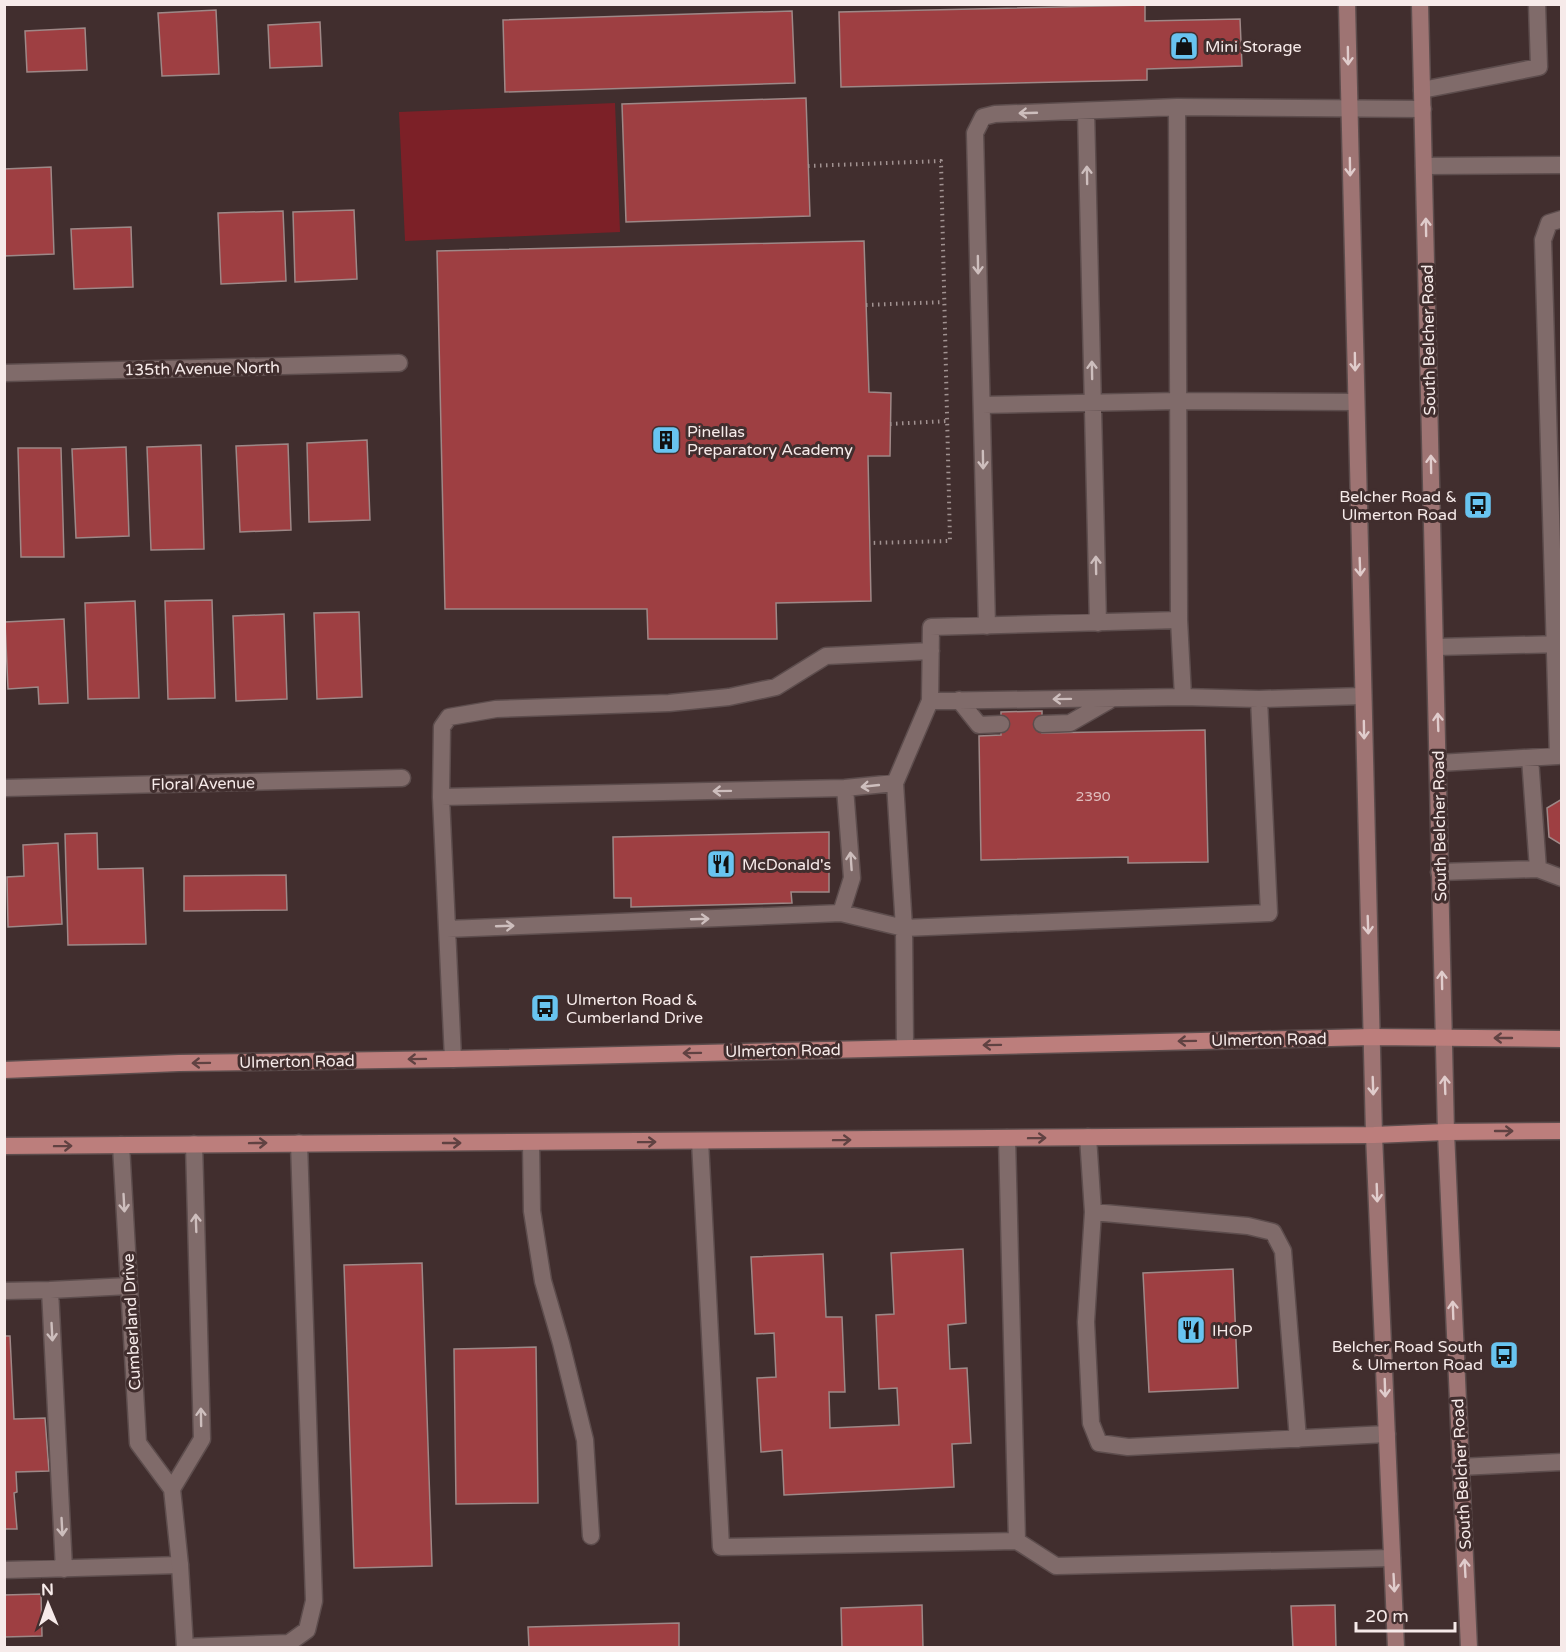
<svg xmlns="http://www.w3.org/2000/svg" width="1566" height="1652" font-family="'Varela Round',sans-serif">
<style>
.green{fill:#7c2027}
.building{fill:#9e3f42;stroke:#9e8887;stroke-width:1.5}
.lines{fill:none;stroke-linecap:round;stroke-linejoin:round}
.service-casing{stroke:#5d4d4d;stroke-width:19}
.minor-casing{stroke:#5d4d4d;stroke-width:19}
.secondary-casing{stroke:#5d4d4d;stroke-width:19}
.primary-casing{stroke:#5d4d4d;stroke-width:19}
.path{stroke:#a19291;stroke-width:4;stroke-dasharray:1.5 4.5;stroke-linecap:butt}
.service{stroke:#806b6a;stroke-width:16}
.minor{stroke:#806b6a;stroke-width:16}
.secondary{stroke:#9e7473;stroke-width:16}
.primary{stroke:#bc7e7c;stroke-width:16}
.oneway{stroke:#e0cccc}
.oneway2{stroke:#cdbebd}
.oneway3{stroke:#604242}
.labels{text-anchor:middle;stroke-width:6;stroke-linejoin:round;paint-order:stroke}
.number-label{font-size:14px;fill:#e0bfbf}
.poi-label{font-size:16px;fill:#f6eae9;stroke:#412e2e;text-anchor:start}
.street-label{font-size:16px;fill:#f6eae9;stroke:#412e2e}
</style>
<rect width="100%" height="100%" fill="#412e2e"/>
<path class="green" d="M615 103 620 232 405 241 399 112Z"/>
<path class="building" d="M1145 5V21L1240 19 1242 66 1147 69V80L841 87 839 12Z
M216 10 219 74 162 76 158 13Z
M792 11 795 83 505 92 503 20Z
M320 22 322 66 270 68 268 25Z
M85 28 87 70 27 72 25 31Z
M806 98 810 216 626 222 622 104Z
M51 167 54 254 4 256V169Z
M354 210 357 279 295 282 293 212Z
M283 211 286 281 221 284 218 213Z
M131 227 133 287 74 289 71 229Z
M864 241 869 392 891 393 890 456H868L871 601 776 603 777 639H648L647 609H445L437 251Z
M367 440 370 520 309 522 307 443Z
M288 444 291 530 240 532 236 446Z
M201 445 204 549 151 550 147 447Z
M126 447 129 536 76 538 72 449Z
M18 448H61L64 557H21Z
M212 600 215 698 168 699 165 601Z
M135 601 139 698 88 699 85 603Z
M359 612 362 697 317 699 314 613Z
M284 614 287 699 236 701 233 616Z
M64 619 68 703 39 704 38 687 8 689 5 622Z
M1042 711V733L1205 730 1208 862 1128 863V857L981 860 979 736 1001 735V712Z
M1562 799V845L1549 837 1547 808Z
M829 832V892H791L792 903 631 907V898H614L613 837Z
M97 833 98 869 143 868 146 944 68 945 65 834Z
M58 843 62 924 8 927 7 877 24 876 23 845Z
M286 875 287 910 184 911V876Z
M963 1249 966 1323 948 1325 950 1369 967 1368 971 1443 952 1444 954 1487 784 1495 782 1450 761 1452 757 1378 776 1377 774 1333 755 1334 751 1257 823 1254 826 1317H842L845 1392H829L830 1428 899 1425 897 1388 879 1389 876 1315 894 1314 891 1253Z
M422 1263 432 1566 354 1568 344 1265Z
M1233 1269 1238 1388 1149 1392 1143 1273Z
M4 1336H10L14 1419 45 1418 49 1471 16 1472 17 1492 14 1493 17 1529H4Z
M536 1347 538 1503 456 1504 454 1349Z
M41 1594 42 1636 4 1637V1595Z
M922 1605 923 1648H842L841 1608Z
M1335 1605 1336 1648H1293L1291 1606Z
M679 1623V1648H529L528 1627Z"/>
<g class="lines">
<g class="service-casing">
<path id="service" d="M1422 90 1539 67 1537 4
M1086 111 1098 623
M1424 166 1562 165
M982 405 1178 401 1355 402
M1179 620 1177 107 1423 109
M987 626 975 133 983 117 995 114 1177 107
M1436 647 1562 644
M959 700 979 725 1001 724
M930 701 1183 697
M1042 724 1070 723 1110 700
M1439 763 1558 756 1543 240 1549 223 1562 219
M845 788 895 783
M441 797 442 727 449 717 496 709 669 703 729 697 776 687 826 656 931 651
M1538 869 1562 878
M1439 872 1538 869 1530 758
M841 913 904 928 895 783 930 701 931 627 1179 620 1183 697 1259 699
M447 929 841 913 852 878 845 788 441 797 453 1059
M905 1047 904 928 1269 913 1259 699 1363 696
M1088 1137 1093 1212 1086 1322 1091 1423 1099 1443 1128 1447 1387 1434
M1007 1138 1017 1541
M700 1141 721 1547 1017 1541 1056 1566 1392 1558
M531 1143 532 1211 543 1281 561 1343 585 1440 591 1536
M1093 1212 1248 1226 1273 1232 1283 1251 1298 1439
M4 1291 50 1290
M1460 1467 1562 1462
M64 1569 50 1290 129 1286
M4 1570 180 1565
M185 1647 289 1643 307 1630 314 1601 299 1143"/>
</g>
<g class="minor-casing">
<path id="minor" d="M4 373 399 363
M4 788 402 778
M121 1145 138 1443 172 1489 180 1565 185 1648
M172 1489 202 1439 194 1144"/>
</g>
<g class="secondary-casing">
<path id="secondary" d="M1347 4 1374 1135 1396 1648
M1420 4 1446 1132 1469 1648"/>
</g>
<g class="primary-casing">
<path id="primary" d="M4 1070 179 1063 453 1059 1371 1037 1562 1039
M4 1146 1374 1135 1446 1132 1562 1131"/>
</g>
<path class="path" d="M808 166 941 161 950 541 870 543
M866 305 944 302
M890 424 947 421"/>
<use href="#service" class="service"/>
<use href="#minor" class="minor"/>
<use href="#secondary" class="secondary"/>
<use href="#primary" class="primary"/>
</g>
<defs><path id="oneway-shaft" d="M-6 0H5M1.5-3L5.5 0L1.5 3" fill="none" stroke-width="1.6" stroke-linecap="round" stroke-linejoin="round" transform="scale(1.5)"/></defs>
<g class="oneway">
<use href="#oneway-shaft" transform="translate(1348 56) rotate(89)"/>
<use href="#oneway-shaft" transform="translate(1350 167) rotate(89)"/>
<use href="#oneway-shaft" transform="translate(1426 227) rotate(-91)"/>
<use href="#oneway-shaft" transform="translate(1355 362) rotate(89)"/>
<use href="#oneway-shaft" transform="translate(1431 464) rotate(-91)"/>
<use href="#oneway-shaft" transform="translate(1360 567) rotate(88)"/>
<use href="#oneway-shaft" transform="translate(1438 722) rotate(-92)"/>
<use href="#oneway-shaft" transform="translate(1364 730) rotate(89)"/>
<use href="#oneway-shaft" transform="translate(1368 925) rotate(88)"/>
<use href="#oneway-shaft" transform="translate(1442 980) rotate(-91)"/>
<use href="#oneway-shaft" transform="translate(1445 1085) rotate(-92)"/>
<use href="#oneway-shaft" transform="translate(1373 1086) rotate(88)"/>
<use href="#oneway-shaft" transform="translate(1377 1193) rotate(88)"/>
<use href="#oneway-shaft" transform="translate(1453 1310) rotate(-92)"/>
<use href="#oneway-shaft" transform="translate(1385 1388) rotate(88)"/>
<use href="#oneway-shaft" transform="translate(1465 1568) rotate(-93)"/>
<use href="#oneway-shaft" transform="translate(1394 1583) rotate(87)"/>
</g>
<g class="oneway2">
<use href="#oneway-shaft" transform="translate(1028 113) rotate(178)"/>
<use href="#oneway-shaft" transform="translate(1087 175) rotate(-91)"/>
<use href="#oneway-shaft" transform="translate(978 265) rotate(89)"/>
<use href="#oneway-shaft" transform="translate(1092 370) rotate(-91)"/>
<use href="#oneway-shaft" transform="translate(983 460) rotate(89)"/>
<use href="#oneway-shaft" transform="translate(1096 565) rotate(-91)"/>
<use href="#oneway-shaft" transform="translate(1062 699) rotate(179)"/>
<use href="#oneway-shaft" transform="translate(870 786) rotate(174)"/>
<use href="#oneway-shaft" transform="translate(722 791) rotate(179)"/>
<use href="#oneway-shaft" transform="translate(851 861) rotate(-94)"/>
<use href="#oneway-shaft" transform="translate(700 919) rotate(-2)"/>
<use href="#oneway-shaft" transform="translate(505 926) rotate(-2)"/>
<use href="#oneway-shaft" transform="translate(124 1203) rotate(87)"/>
<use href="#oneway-shaft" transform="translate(196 1223) rotate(-92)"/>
<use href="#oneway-shaft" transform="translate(52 1332) rotate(87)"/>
<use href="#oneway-shaft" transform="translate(201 1417) rotate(-91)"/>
<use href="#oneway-shaft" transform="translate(62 1527) rotate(87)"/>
</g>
<g class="oneway3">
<use href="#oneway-shaft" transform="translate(1503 1038) rotate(-180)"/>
<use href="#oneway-shaft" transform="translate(1187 1041) rotate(179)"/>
<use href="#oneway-shaft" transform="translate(992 1045) rotate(179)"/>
<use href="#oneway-shaft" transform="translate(692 1053) rotate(179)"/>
<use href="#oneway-shaft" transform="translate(417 1059) rotate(179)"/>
<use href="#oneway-shaft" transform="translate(201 1063) rotate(179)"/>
<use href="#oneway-shaft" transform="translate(1504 1131)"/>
<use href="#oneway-shaft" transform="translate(1037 1138) rotate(-1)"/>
<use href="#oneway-shaft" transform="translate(842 1140) rotate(-1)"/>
<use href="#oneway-shaft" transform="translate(647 1142) rotate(-1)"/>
<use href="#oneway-shaft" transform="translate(258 1143) rotate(-1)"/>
<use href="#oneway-shaft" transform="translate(452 1143)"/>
<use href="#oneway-shaft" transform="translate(63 1146) rotate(-1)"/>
</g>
<defs>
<g id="shop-square" transform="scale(1.5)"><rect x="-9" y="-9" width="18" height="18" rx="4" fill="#68c4f0" stroke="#412e2e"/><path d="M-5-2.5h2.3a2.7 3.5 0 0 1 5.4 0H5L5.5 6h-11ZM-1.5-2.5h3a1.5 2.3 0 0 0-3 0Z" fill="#111"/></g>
<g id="building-square" transform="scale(1.5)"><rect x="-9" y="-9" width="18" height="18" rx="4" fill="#68c4f0" stroke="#412e2e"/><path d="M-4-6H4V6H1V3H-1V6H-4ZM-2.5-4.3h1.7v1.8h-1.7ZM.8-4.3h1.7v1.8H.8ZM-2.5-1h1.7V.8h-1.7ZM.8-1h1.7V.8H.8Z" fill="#111"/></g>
<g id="bus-square" transform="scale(1.5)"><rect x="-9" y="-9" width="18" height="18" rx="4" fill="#68c4f0" stroke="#412e2e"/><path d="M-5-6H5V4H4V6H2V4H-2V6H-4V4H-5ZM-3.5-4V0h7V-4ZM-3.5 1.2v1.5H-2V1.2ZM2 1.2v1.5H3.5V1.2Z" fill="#111"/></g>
<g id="restaurant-square" transform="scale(1.5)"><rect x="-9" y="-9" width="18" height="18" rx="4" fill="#68c4f0" stroke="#412e2e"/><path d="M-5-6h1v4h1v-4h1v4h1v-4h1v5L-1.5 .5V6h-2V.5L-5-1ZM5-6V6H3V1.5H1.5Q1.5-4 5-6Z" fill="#111"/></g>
</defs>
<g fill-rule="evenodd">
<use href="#shop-square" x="1184" y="46"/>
<use href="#building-square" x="666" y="440"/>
<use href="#bus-square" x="1478" y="505"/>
<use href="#restaurant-square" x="721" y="864"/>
<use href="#bus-square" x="545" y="1008"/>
<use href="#restaurant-square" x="1191" y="1330"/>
<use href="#bus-square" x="1504" y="1355"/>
</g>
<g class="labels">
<g class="number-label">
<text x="1093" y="801">2390</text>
</g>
<g class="poi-label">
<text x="1205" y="52">Mini Storage</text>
<text x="687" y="437">Pinellas<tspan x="687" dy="18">Preparatory Academy</tspan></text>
<text x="1457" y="502" text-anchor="end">Belcher Road &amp;<tspan x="1457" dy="18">Ulmerton Road</tspan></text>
<text x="742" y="870">McDonald's</text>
<text x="566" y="1005">Ulmerton Road &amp;<tspan x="566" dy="18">Cumberland Drive</tspan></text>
<text x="1212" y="1336">IHOP</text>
<text x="1483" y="1352" text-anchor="end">Belcher Road South<tspan x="1483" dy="18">&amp; Ulmerton Road</tspan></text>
</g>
<g class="street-label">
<text transform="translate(1428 340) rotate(-91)" y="6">South Belcher Road</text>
<text transform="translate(202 368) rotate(-1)" y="6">135th Avenue North</text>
<text transform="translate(203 783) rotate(-1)" y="6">Floral Avenue</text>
<text transform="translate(1439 826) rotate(-91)" y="6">South Belcher Road</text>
<text transform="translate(1269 1039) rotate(-1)" y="6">Ulmerton Road</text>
<text transform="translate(783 1050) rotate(-1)" y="6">Ulmerton Road</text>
<text transform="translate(297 1061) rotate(-1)" y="6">Ulmerton Road</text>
<text transform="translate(131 1322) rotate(-93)" y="6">Cumberland Drive</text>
<text transform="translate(1461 1474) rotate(-93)" y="6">South Belcher Road</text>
</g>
</g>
<rect width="1566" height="1652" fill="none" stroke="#f6eae9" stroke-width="12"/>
<g transform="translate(48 1604) rotate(358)" stroke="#412e2e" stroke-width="4.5" paint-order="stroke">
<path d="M0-4.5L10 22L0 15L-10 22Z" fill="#f6eae9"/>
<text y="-9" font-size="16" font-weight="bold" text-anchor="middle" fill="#f6eae9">N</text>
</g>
<path d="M1356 1622v9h99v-9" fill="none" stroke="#f6eae9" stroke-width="3"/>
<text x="1365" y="1622" font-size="18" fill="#f6eae9" stroke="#412e2e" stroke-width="4.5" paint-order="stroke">20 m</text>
</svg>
